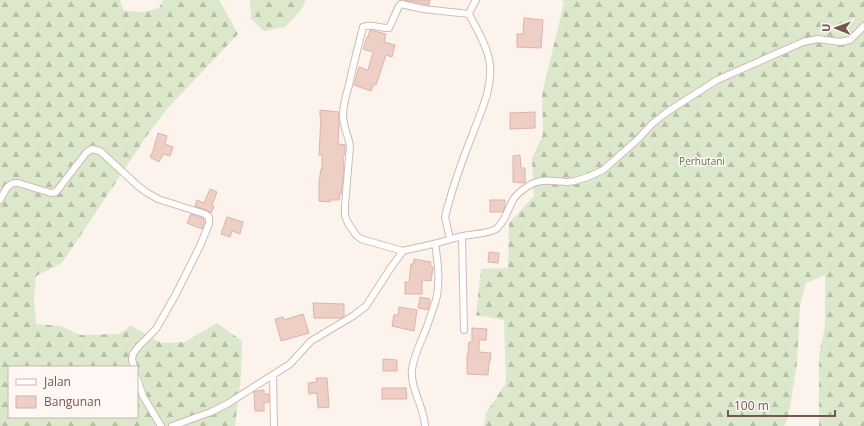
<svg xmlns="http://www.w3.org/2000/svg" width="864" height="426" font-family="'Open Sans',sans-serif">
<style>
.forest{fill:url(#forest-firs);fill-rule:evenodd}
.building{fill:#eecfc6;stroke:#dfb3a8}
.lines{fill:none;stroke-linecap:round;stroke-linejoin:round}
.street-casing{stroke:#cfbcb4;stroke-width:8}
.street{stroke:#fff;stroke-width:6}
.labels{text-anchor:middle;stroke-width:3;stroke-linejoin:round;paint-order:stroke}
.park-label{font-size:10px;fill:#607949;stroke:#fef7f3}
</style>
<defs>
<pattern id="forest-firs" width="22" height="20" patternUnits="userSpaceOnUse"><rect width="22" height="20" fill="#dce8cb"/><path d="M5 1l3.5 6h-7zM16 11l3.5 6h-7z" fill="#b7bfa7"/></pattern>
</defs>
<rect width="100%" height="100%" fill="#fbf3ec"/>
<path class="forest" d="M0 0H120L124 11 144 12 159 8 163 0H219L238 34 166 110 148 134 62 263 36 276 34 299 36 324 61 326 80 335 118 334 126 330 130 325 161 343 185 342 217 323 242 341 241 376 235 426H0ZM9 367H137V417H9Z
M250 0H306L301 10 285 27 264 31 251 19Z
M561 0H864V426H819V355L825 326V275L806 283 800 305 797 363 788 419 784 426H484L486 413 506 383 504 320 476 315 481 269 508 268 509 223 534 196 532 159 543 134 542 94 564 3Z"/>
<path class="building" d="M404 0H430L429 5Z
M524 18 543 20 541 48 517 47V34H523Z
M370 30 386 34 384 42 395 45 392 57 386 55 376 85 374 84 371 91 354 85 359 67 368 70 373 52 363 49 367 37H368Z
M320 110 339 112V124L338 144 345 145V155H343L344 169 341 194H340L339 200H330V202L319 201V182L321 169H322V155H319L321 117H320Z
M535 112V128L510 129V113Z
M158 133 167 136 165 144 173 147 170 156 163 154 159 162 150 157 153 151Z
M520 155 521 168H525V183L513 182V156Z
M210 189 217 192 212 206 214 207 211 213 206 210 195 206 197 200 204 203Z
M490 200H505V206L503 212H490Z
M191 214 204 219V223L202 229 187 223Z
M227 217 243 222 240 234 232 231 230 237 221 234Z
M489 252 499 253 498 263 488 262Z
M414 259 431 262 430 266 433 267 431 281 422 280V294H405V282H409L411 264H413Z
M420 297 430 299 428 310 418 308Z
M313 303 344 304V316L341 318H314Z
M399 307 417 310 414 331 392 326 394 315H398Z
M303 314 309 333 281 341 275 319 283 317 284 320Z
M472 328 487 329 486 340H479V352L491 353 490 362H489L488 375 467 374V354H468L469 342H472Z
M383 359 397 360V371H383Z
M316 378H327L329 407 318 408 317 393 309 394 308 383 317 382Z
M382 388H406L407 399H382Z
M264 390V394H269V402L264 403V411H255L254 392 257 391Z"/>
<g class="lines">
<g class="street-casing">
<path id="street" d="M0 200C5 192 7 182 18 183L51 193 56 192 86 153 92 149 100 151 138 186 146 192 158 199 205 214 209 217V224L200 246 176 294 156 329 139 346 133 354 132 359 134 367
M462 236 464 330
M450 239 445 217 447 209C454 183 463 158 473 133 481 111 492 90 490 65 488 47 477 30 469 14L471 9 476 0
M403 251 361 239 356 235 348 223 345 216V205L350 146C348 135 343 126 343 115 343 105 346 95 349 85 353 66 358 47 363 27 370 23 382 29 389 28L399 6 401 4 423 9 469 14
M273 375 274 426
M137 378 143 396 161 426
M172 426 211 412 227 404 290 364 311 341 353 316 366 306 392 266 403 251C413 248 423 247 433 244 443 242 453 238 463 236 472 234 488 234 496 229 505 222 508 209 513 200 517 193 527 186 534 183 545 178 557 182 568 182 580 181 593 175 603 170L636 141 652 124 667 112 717 80 803 42 818 39 840 42 850 40 864 26
M425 426C424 406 410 389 412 369 414 355 421 342 426 329 430 318 434 307 437 296 440 279 438 261 435 244"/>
</g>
<use href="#street" class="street"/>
</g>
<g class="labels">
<g class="park-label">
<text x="702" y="165">Perhutani</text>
</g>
</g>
<rect x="8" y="366" width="130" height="52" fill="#fef7f3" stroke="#c7b7b2"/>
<rect x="16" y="379" width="20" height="6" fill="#ffffff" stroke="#c7b7b2"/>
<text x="44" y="386" font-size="12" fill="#755750">Jalan</text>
<rect x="16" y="396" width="20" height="12" fill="#eecfc6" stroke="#c7b7b2"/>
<text x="44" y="406" font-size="12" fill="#755750">Bangunan</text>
<g transform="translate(836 28) rotate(271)" stroke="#fef7f3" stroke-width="3" paint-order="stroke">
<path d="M0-3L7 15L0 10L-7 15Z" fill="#755750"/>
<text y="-6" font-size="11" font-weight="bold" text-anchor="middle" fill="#755750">U</text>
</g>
<path d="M728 410v6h107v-6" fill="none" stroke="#755750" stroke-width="2"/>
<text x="734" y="410" font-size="12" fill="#755750" stroke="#fef7f3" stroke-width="3" paint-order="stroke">100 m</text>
</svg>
